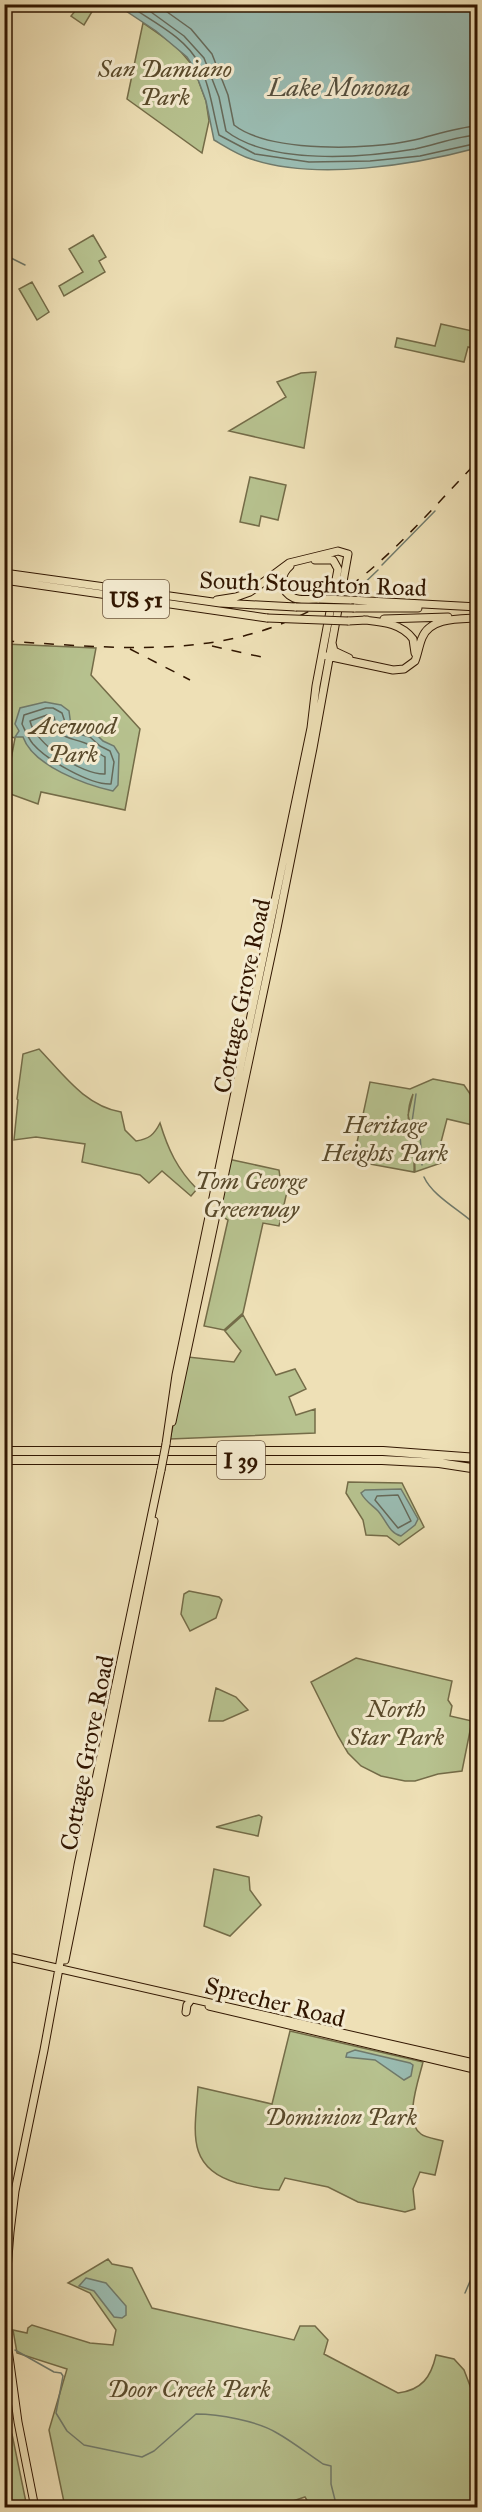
<svg xmlns="http://www.w3.org/2000/svg" width="482" height="2512" font-family="'IM FELL Great Primer',serif">
<style>
.green{fill:#b7c28f;stroke:#746c48;stroke-width:1.5}
.water{fill:#9abcb2;stroke:#707a6b;stroke-width:1.5}
.lines{fill:none;stroke-linecap:round;stroke-linejoin:round}
.shore{stroke:#666959;stroke-width:1.5}
.stream{stroke:#707a6b;stroke-width:1.5}
.major-casing{stroke:#311600;stroke-width:9}
.highway-casing{stroke:#311600;stroke-width:10}
.major{stroke:#eee0b6;stroke-width:7}
.highway{stroke:#eee0b6;stroke-width:8}
.rail{stroke:#311600;stroke-width:1.5;stroke-dasharray:10 10;stroke-linecap:butt}
.major-bridge-casing{stroke:#311600;stroke-width:9;stroke-linecap:butt}
.major-bridge{stroke:#eee0b6;stroke-width:7}
.labels{text-anchor:middle;stroke-width:6;stroke-linejoin:round;paint-order:stroke}
.shield{fill:#f4ebd0;stroke:#6c563e;stroke-width:1.5}
.shield-label{font-size:22px;font-weight:bold;fill:#311600}
.park-label{font-size:24px;font-style:italic;fill:#594a2b;stroke:#f4ebd0}
.street-label{font-size:24px;fill:#311600;stroke:#f4ebd0}
.water-label{font-size:26px;font-style:italic;fill:#56503e;stroke:#f4ebd0}
</style>
<rect width="100%" height="100%" fill="#eee0b6"/>
<filter id="stains"><feTurbulence type="fractalNoise" baseFrequency=".00333" numOctaves="4"/><feColorMatrix values="0 0 0 0 .2 0 0 0 0 .09 0 0 0 0 .02 0 0 0 .5 -.17"/></filter>
<radialGradient id="worn" r=".72"><stop offset=".6" stop-color="#630" stop-opacity="0"/><stop offset="1" stop-color="#630" stop-opacity=".3"/></radialGradient>
<path class="green" d="M80 5H96L84 25 71 16Z
M143 23 176 46 193 66 206 101 209 121 202 153 127 99Z
M93 235 106 257 99 261 105 272 64 296 59 286 83 272 69 249Z
M32 282 49 312 37 320 19 289Z
M441 324 477 332V349L468 347 464 362 395 347 397 338 435 346Z
M316 372 304 448 229 431 286 397 277 382 301 373Z
M250 477 286 485 278 520 261 516 259 526 240 522Z
M5 644 96 648 91 675 140 729 125 810 41 792 38 804 5 792 15 738 5 735Z
M39 1049C63 1074 85 1106 121 1112L125 1130 136 1141C149 1139 154 1135 160 1123 168 1149 177 1169 197 1189L191 1196 162 1171 149 1183 140 1175 82 1162 85 1144 36 1137 14 1140 18 1100 17 1099 23 1054Z
M433 1079 464 1085 477 1104V1126L447 1119 441 1142V1163L415 1172 414 1139 408 1115 413 1094C401 1121 416 1142 414 1172L353 1161 370 1082 410 1089Z
M228 1159 279 1170 280 1177 291 1187 286 1196 279 1226 263 1223 243 1313 224 1330 204 1326 228 1220 217 1213Z
M243 1315 276 1375 295 1369 306 1389 289 1397 296 1415 315 1409V1433L170 1439 188 1357 234 1362 241 1351 225 1331Z
M348 1482 402 1483 424 1527 399 1545 387 1536 366 1535 363 1520 346 1493Z
M189 1591 219 1597 222 1600 216 1618 190 1631 181 1614 184 1594Z
M356 1658 452 1681 448 1700 452 1706 450 1716 472 1721 462 1771 438 1774 415 1781H405L381 1776 361 1766 348 1753 338 1736 311 1682Z
M216 1688 236 1697 248 1710 223 1721H209Z
M259 1815 262 1817 258 1836 216 1827Z
M214 1869 249 1877 250 1890 261 1905 230 1936 204 1926Z
M290 2031 423 2062C419 2079 403 2122 421 2134 426 2138 437 2139 443 2141L435 2175 420 2172 413 2189 415 2209 405 2212 358 2202 328 2187 285 2178 279 2190C265 2190 251 2186 237 2183 185 2168 195 2131 198 2087L272 2104Z
M108 2259 112 2264 132 2268 152 2308 294 2340 300 2326H315L328 2340 324 2354 398 2393C422 2390 431 2377 436 2355L454 2359 464 2370 477 2404V2507H311L305 2497 275 2507H65L49 2430 67 2369 17 2353 13 2330 27 2333 28 2328 32 2325 90 2343 113 2345 116 2330 90 2293 68 2283Z
M5 2432 12 2434 27 2507H5Z"/>
<path class="water" d="M117 5H477V148C414 165 316 181 251 159 238 155 226 147 214 140L206 101 193 66 187 57 156 31Z
M45 702 61 705 69 711 71 726 94 732 103 741 114 746 119 754 118 785 113 791C86 785 33 766 23 737H15L19 731 15 724 20 708Z
M401 1489 418 1519 415 1525 401 1536C389 1533 386 1520 378 1511 372 1505 365 1501 361 1493L365 1490Z
M355 2050 410 2063 413 2065 411 2076 404 2080 375 2060 346 2057 347 2053Z
M86 2278 106 2283 126 2306V2315L122 2318 114 2317 94 2291 79 2286Z"/>
<g class="lines">
<path class="shore" d="M127 4C151 21 186 37 199 64 210 86 213 112 219 135L255 154 309 162 370 161 420 156 478 143
M140 4 184 36 204 58 219 97 226 131C270 165 362 158 415 149 435 145 457 136 478 135
M156 4 191 29 212 54 228 95 234 125C270 153 370 150 414 140 435 135 457 127 478 126
M46 708H53L62 713 68 731 90 737 100 746 110 751 114 762 111 784C90 785 47 760 33 744 28 738 25 730 22 724L24 715Z
M47 715 54 717C59 740 66 736 85 743 91 745 98 754 105 757V774C82 775 35 744 30 721Z
M377 1496 398 1495 411 1521 398 1528 375 1500Z"/>
<path class="stream" d="M4 260 9 257 25 265
M382 565 435 511
M357 590 378 570
M416 1094 412 1122 413 1127 420 1134 422 1165
M424 1177C433 1197 462 1211 478 1227
M474 2251 478 2225
M465 2293 471 2279 472 2265
M15 2350 54 2372 61 2373 63 2376 56 2413 67 2431 84 2445 142 2457 154 2451 196 2414C218 2414 258 2421 277 2433 293 2442 308 2454 323 2464L331 2466V2484L337 2508"/>
<g class="major-casing">
<path id="major" d="M290 566C279 575 280 592 294 598 301 601 311 599 319 599
M4 573 220 603 296 607
M4 580 267 618
M217 600 236 597 250 592 289 563 338 551 348 554
M350 600 478 607
M354 608H418
M384 619 448 617
M364 620C382 622 401 623 413 639L415 653
M348 621 367 620
M332 643 334 651 349 658
M327 656 393 670 404 669 415 661C418 653 419 645 422 638 430 617 460 619 478 618
M172 1422 277 928 313 748 348 554
M166 1444 176 1375 311 728 316 686 338 569 333 560H315
M4 1956 478 2064
M65 1960 154 1521
M209 2006 478 2070
M186 2012 187 2005 190 2001
M35 2508 18 2422 8 2349 7 2270 10 2232 15 2191 44 2050 78 1865 161 1470"/>
</g>
<g class="highway-casing">
<path id="highway" d="M4 1451H383L478 1458
M4 1460H382L439 1463 478 1469"/>
</g>
<use href="#major" class="major"/>
<use href="#highway" class="highway"/>
<path class="rail" d="M4 641C141 649 255 666 369 571 408 538 442 498 478 461
M212 646 266 658
M130 649 190 680"/>
<g class="major-bridge-casing">
<path id="major-bridge" d="M319 599 350 600
M296 607 354 608
M267 618 348 621
M161 1470 166 1444"/>
</g>
<use href="#major-bridge" class="major-bridge"/>
</g>
<g class="labels">
<g class="shield">
<rect x="103" y="580" width="66" height="38" rx="4.5"/>
<rect x="217" y="1441" width="48" height="38" rx="4.5"/>
</g>
<g class="shield-label">
<text x="136" y="607">US 51</text>
<text x="241" y="1468">I 39</text>
</g>
<g class="park-label">
<text x="165" y="77">San Damiano<tspan x="165" dy="28">Park</tspan></text>
<text x="73" y="734">Acewood<tspan x="73" dy="28">Park</tspan></text>
<text x="385" y="1133">Heritage<tspan x="385" dy="28">Heights Park</tspan></text>
<text x="251" y="1189">Tom George<tspan x="251" dy="28">Greenway</tspan></text>
<text x="396" y="1717">North<tspan x="396" dy="28">Star Park</tspan></text>
<text x="341" y="2125">Dominion Park</text>
<text x="189" y="2397">Door Creek Park</text>
</g>
<g class="street-label">
<text transform="translate(313 584) rotate(2)" y="8">South Stoughton Road</text>
<text transform="translate(242 996) rotate(-78)" y="8">Cottage Grove Road</text>
<text transform="translate(87 1753) rotate(-79)" y="8">Cottage Grove Road</text>
<text transform="translate(275 2002) rotate(14)" y="8">Sprecher Road</text>
</g>
<g class="water-label">
<text x="339" y="96">Lake Monona</text>
</g>
</g>
<rect width="482" height="2512" fill="none" stroke="#eee0b6" stroke-width="24"/>
<rect x="6" y="6" width="470" height="2500" fill="none" stroke="#311600" stroke-width="3"/>
<rect x="12" y="12" width="458" height="2488" fill="none" stroke="#311600" stroke-width="1.5"/>
<rect width="100%" height="100%" filter="url(#stains)"/>
<rect width="100%" height="100%" fill="url(#worn)"/>
</svg>
